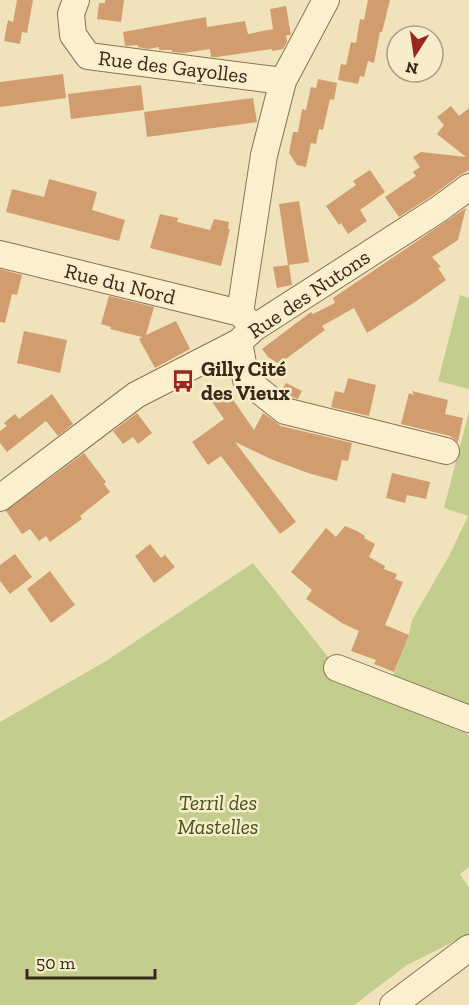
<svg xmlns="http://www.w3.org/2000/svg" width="469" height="1005" font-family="'Zilla Slab',serif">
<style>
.green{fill:#c3ce8e}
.building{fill:#d19d6e}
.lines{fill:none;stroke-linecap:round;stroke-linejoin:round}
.minor-casing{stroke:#887254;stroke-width:28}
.minor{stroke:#fbf0ce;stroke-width:26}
.labels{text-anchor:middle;stroke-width:5;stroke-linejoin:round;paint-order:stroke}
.street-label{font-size:21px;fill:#36291a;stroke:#f7edca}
.poi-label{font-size:21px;font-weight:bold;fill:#36291a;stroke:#f7edca;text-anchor:start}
.park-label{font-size:21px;font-style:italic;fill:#43541f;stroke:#f7edca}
</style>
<rect width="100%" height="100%" fill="#f0e3bb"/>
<path class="green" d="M460 295 469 298V389L438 381Z
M469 412V708L391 681 409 635 412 620 449 556 468 516 444 508Z
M253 563 337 668 460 724 469 736V867L460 874 469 888V934L407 965 354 1005H0V722L106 661Z"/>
<path class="building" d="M17 0H33L27 33 22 32 20 44 4 41 8 20 13 22Z
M105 0H124L121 22 97 19 99 3H105Z
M368 0H390L382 32H380L374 63 368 61 364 77 360 76 358 84 338 80 341 64 346 65 351 42 356 43 360 19 364 20Z
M286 6 291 35H286L287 42 283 49 272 51V49L217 57H211L210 49 183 53 172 52V50H159V47L148 49 138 47V45L125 46 123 32 206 17 207 27 245 21 248 34 273 29 270 9Z
M63 74 66 98 0 107V82Z
M318 79 337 83 334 100 330 99 323 130 319 129 316 144 311 143 306 167 297 165 289 153 293 132H298L302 109 306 110 311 87 316 88Z
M141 85 144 110 71 119 68 94Z
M253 98 257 122 147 137 144 112Z
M451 106 459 116 469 108V170L460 175 430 197 399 217 385 197 416 176 413 172 420 167 413 157 421 152 466 157 437 134 444 125 437 117Z
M370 170 385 192 360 210 367 221 348 234 341 223 339 225 326 206 356 185 353 181Z
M49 179 97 192 92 210 125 220 119 241 6 212 12 189 44 197Z
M299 201 309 262 289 265 292 285 277 288 273 267 288 265 279 204Z
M466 208 458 240 432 257 441 267 438 268 446 280 415 302 367 333 354 308 322 326 325 330 279 364 268 357 262 349 311 312 313 314 335 303 333 298Z
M160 214 178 218 177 222 210 230 214 219 229 222 228 229H230L221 266 150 248Z
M0 269 22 275 17 295 12 294 5 323 0 322Z
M109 296 154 307 146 335 176 321 190 349 155 368 139 339 142 337 110 329 111 327 101 324Z
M24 331 67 340 60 373 17 363Z
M348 378 376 385 369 416 331 407 335 391 344 393Z
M286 383 302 391 298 399 292 397 282 389Z
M225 388 254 430 263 413 281 426 352 443 348 461 342 460 337 481 308 473 273 460 235 442 296 522 280 534 221 456 208 465 192 442 224 419 210 399Z
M412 391 448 400 445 414 463 418 458 442 450 436 401 424 409 393 414 395Z
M52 394 73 424 58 436 46 421 7 452 0 443V431L7 426 4 423 15 414 19 419Z
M137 413 152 433 138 444 133 437 123 444 113 431Z
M84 453 106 482 104 484 110 492 80 516 82 519 50 542 46 536 39 541 30 529 22 534 6 511Z
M392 473 430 482 426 499 407 495 405 503 386 498Z
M345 526 357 531 365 536 364 538 375 544 369 557 385 566 384 569 397 574 395 579 403 582 385 625 409 635 394 672 374 664 376 660 351 651 359 631 342 623 306 599 312 590 291 572 326 528 336 537Z
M150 544 161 558 165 555 175 567 154 583 135 556Z
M15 554 32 577 10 594 0 581V565Z
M50 571 75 605 51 623 27 589Z"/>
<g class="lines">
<g class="minor-casing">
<path id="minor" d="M76 0 71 14 73 35 88 56 283 81
M0 254 240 313
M254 328 240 313 264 155 283 81 326 0
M239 342 246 380 285 411 446 451
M0 498 136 395 239 342 254 328 439 209 469 187
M337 668 469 719
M393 1005 469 948"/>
</g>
<use href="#minor" class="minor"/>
</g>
<defs>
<g id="bus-bare" transform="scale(1.8)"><path d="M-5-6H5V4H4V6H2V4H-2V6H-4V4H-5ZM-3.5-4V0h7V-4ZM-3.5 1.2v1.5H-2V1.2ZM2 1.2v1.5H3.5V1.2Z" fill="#9a2620" stroke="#f7edca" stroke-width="2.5" paint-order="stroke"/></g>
</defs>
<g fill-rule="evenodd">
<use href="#bus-bare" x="183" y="381"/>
</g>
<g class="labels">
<g class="street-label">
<text transform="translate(173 67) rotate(7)" y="7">Rue des Gayolles</text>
<text transform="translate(120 284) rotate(14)" y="7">Rue du Nord</text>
<text transform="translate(309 294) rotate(-34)" y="7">Rue des Nutons</text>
</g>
<g class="poi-label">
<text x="201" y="376">Gilly Cité<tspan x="201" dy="24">des Vieux</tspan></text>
</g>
<g class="park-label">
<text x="218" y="810">Terril des<tspan x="218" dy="24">Mastelles</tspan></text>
</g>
</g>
<g transform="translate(415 54) rotate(192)"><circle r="28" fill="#f7edca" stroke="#aa9f84" stroke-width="1.5"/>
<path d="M0-4.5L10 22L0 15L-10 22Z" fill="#9a2620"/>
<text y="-9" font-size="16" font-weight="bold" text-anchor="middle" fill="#36291a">N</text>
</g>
<path d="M27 969v9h128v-9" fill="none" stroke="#36291a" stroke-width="3"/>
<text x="36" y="969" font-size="18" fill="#36291a" stroke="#f7edca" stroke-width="4.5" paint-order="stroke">50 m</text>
</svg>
